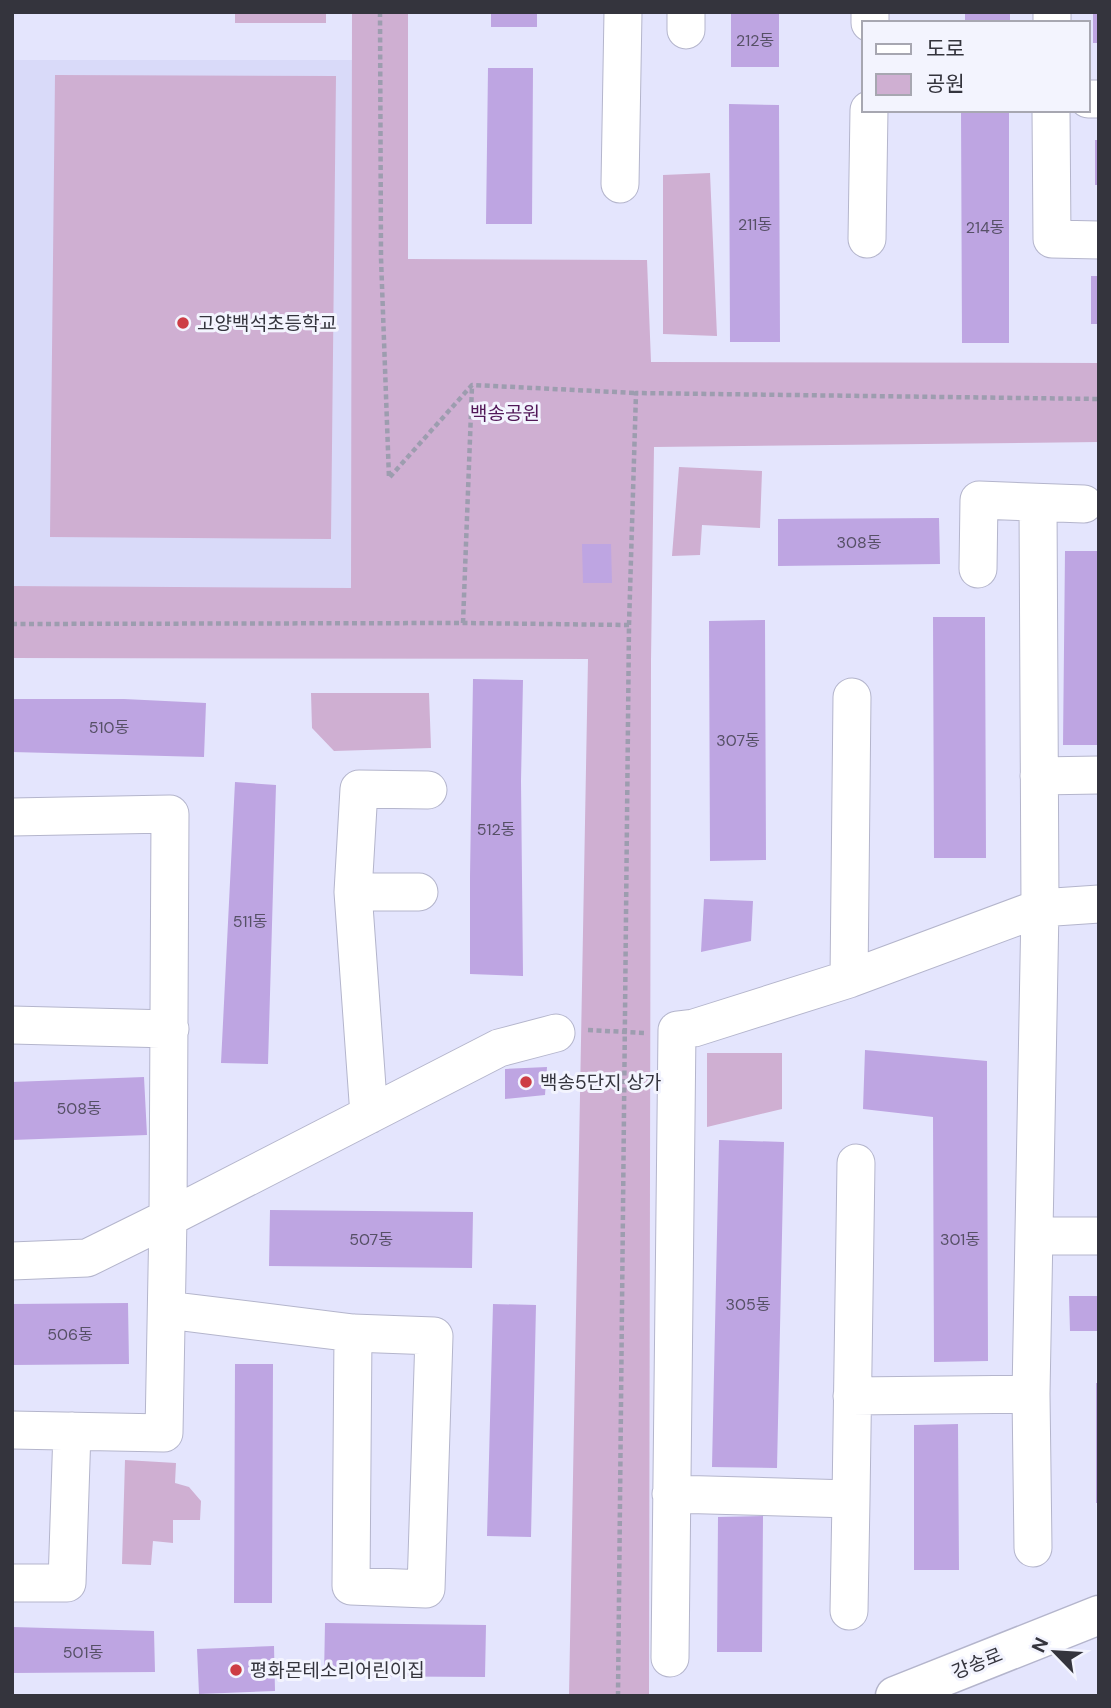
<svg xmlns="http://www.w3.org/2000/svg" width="1111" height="1708" font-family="'DM Sans','Noto Sans KR',sans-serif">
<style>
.built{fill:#d9daf9}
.green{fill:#cfafd2}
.building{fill:#bea5e2}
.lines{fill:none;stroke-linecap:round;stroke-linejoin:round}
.minor-casing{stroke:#b4b5cc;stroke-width:39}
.major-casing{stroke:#b4b5cc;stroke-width:41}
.path{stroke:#9d9daf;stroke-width:4.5;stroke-dasharray:5 3.5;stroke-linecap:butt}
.minor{stroke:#fff;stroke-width:37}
.major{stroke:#fff;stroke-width:38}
.poi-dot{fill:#cd3d45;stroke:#f3f4fe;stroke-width:2.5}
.labels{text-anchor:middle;stroke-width:6;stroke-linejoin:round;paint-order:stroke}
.number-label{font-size:16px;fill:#565066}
.poi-label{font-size:19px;fill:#34343d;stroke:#f3f4fe;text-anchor:start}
.park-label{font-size:19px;fill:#511858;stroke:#f3f4fe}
.street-label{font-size:19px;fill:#34343d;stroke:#f3f4fe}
</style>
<rect width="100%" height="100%" fill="#e4e5fd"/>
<path class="built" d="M12 60H354L351 589 12 586Z"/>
<path class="green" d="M235 12H326V23H235Z
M352 12H408V259L647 260 651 362 1099 363V442L654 447 651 661 649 1696H569L588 659 12 658V586L351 588Z
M55 75 336 76 331 539 50 537Z
M710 173 717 336 663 334V175Z
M679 467 762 471 760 528 702 525 700 555 672 556Z
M311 693H429L431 748 334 751 312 728Z
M707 1053H782V1109L707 1127Z
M125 1460 176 1463 175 1483 189 1487 201 1501 200 1520H173V1543L153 1541 151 1565 122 1564Z"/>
<path class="building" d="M491 12H537V27H491Z
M731 12H779V67H731Z
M965 12H1010V23H965Z
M1093 12H1099V43H1093Z
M488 68H533L532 224H486Z
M729 104 779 105 780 342H730Z
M961 110H1009V343H962Z
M1095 140H1099V185H1095Z
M1091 276H1099V324H1091Z
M939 518 940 564 778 566V519Z
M582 544H611L612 583H583Z
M1065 551H1099V745H1063Z
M933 617H985L986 858H934Z
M765 620 766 860 710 861 709 621Z
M473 679 523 680 521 781 523 976 470 974V877Z
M12 699H124L206 703 204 757 12 752Z
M235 782 276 785 268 1064 221 1063Z
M704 899 753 901 751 941 701 952Z
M865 1050 987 1061 988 1361 934 1362 933 1117 863 1109Z
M547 1067 545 1095 505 1099V1069Z
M144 1077 147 1135 12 1140V1082Z
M719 1140 784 1142 777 1468 712 1467Z
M270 1210 473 1212 472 1268 269 1266Z
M1069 1296H1099V1331H1070Z
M128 1303 129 1364 12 1365V1304Z
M493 1304 536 1305 531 1537 487 1536Z
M235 1364H273L272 1603H234Z
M1096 1383H1099V1503H1096Z
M958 1424 959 1570H914V1425Z
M763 1516 762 1652H717L718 1517Z
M325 1623 486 1625 485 1677 324 1676Z
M12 1627 154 1631 155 1672 12 1673Z
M274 1646 275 1691 199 1694 197 1649Z"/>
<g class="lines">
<g class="minor-casing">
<path id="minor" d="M870 23V12
M1052 23V12
M686 30V12
M1088 99H1099
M1051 110 1052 239 1099 240
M620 184 623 12
M867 239 869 110
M978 569 979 500 1084 504
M1039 776 1099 775
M12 817 170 814 168 1218 164 1433 12 1430
M353 892H419
M849 979 852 697
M12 1025 170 1029
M369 1115 353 892 359 789 428 790
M1035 1236H1099
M12 1261 87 1258 168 1218 499 1048 556 1033
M167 1310 353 1333 434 1336 426 1589 351 1586 353 1333
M1031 1394 1040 908 1038 503
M852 1396 1031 1394 1033 1548
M671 1494 851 1499 856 1163
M12 1583H67L72 1431
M849 1611 851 1499
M670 1658 677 1030 694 1028 849 979 1040 908 1099 904"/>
</g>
<g class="major-casing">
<path id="major" d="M895 1696 1099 1615"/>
</g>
<path class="path" d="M380 12 381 258 389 478 472 385 636 393
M463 623 472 386
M12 624 463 623 629 625
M588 1030 646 1033
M618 1696 629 625 636 393 1099 399"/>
<use href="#minor" class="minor"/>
<use href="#major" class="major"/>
</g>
<g class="poi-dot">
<circle cx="183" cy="323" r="7"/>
<circle cx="526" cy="1082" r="7"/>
<circle cx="236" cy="1670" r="7"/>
</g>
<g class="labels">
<g class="number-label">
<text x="755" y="46">212동</text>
<text x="755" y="230">211동</text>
<text x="985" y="233">214동</text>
<text x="859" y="548">308동</text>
<text x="109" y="733">510동</text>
<text x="738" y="746">307동</text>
<text x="496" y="835">512동</text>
<text x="250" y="927">511동</text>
<text x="79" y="1114">508동</text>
<text x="371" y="1245">507동</text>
<text x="960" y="1245">301동</text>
<text x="748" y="1310">305동</text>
<text x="70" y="1340">506동</text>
<text x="83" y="1658">501동</text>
</g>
<g class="poi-label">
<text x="197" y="330">고양백석초등학교</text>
<text x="540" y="1089">백송5단지 상가</text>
<text x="250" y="1677">평화몬테소리어린이집</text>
</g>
<g class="park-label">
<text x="505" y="420">백송공원</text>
</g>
<g class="street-label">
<text transform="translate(977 1663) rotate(-22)" y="7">강송로</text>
</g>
</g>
<rect width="1111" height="1708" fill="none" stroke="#34343d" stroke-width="28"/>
<rect x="862" y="21" width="228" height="91" fill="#f3f4fe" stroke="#a7a7b1" stroke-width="2"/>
<rect x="876" y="44" width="35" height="10" fill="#ffffff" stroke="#a7a7b1" stroke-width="2"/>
<text x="926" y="56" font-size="21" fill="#34343d">도로</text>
<rect x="876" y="74" width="35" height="21" fill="#cfafd2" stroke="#a7a7b1" stroke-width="2"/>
<text x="926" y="91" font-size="21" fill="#34343d">공원</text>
<g transform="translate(1055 1652) rotate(295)" stroke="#f3f4fe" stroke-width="5" paint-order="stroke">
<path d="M0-5L12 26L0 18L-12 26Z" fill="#34343d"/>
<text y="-10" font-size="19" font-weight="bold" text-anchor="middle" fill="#34343d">N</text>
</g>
</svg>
